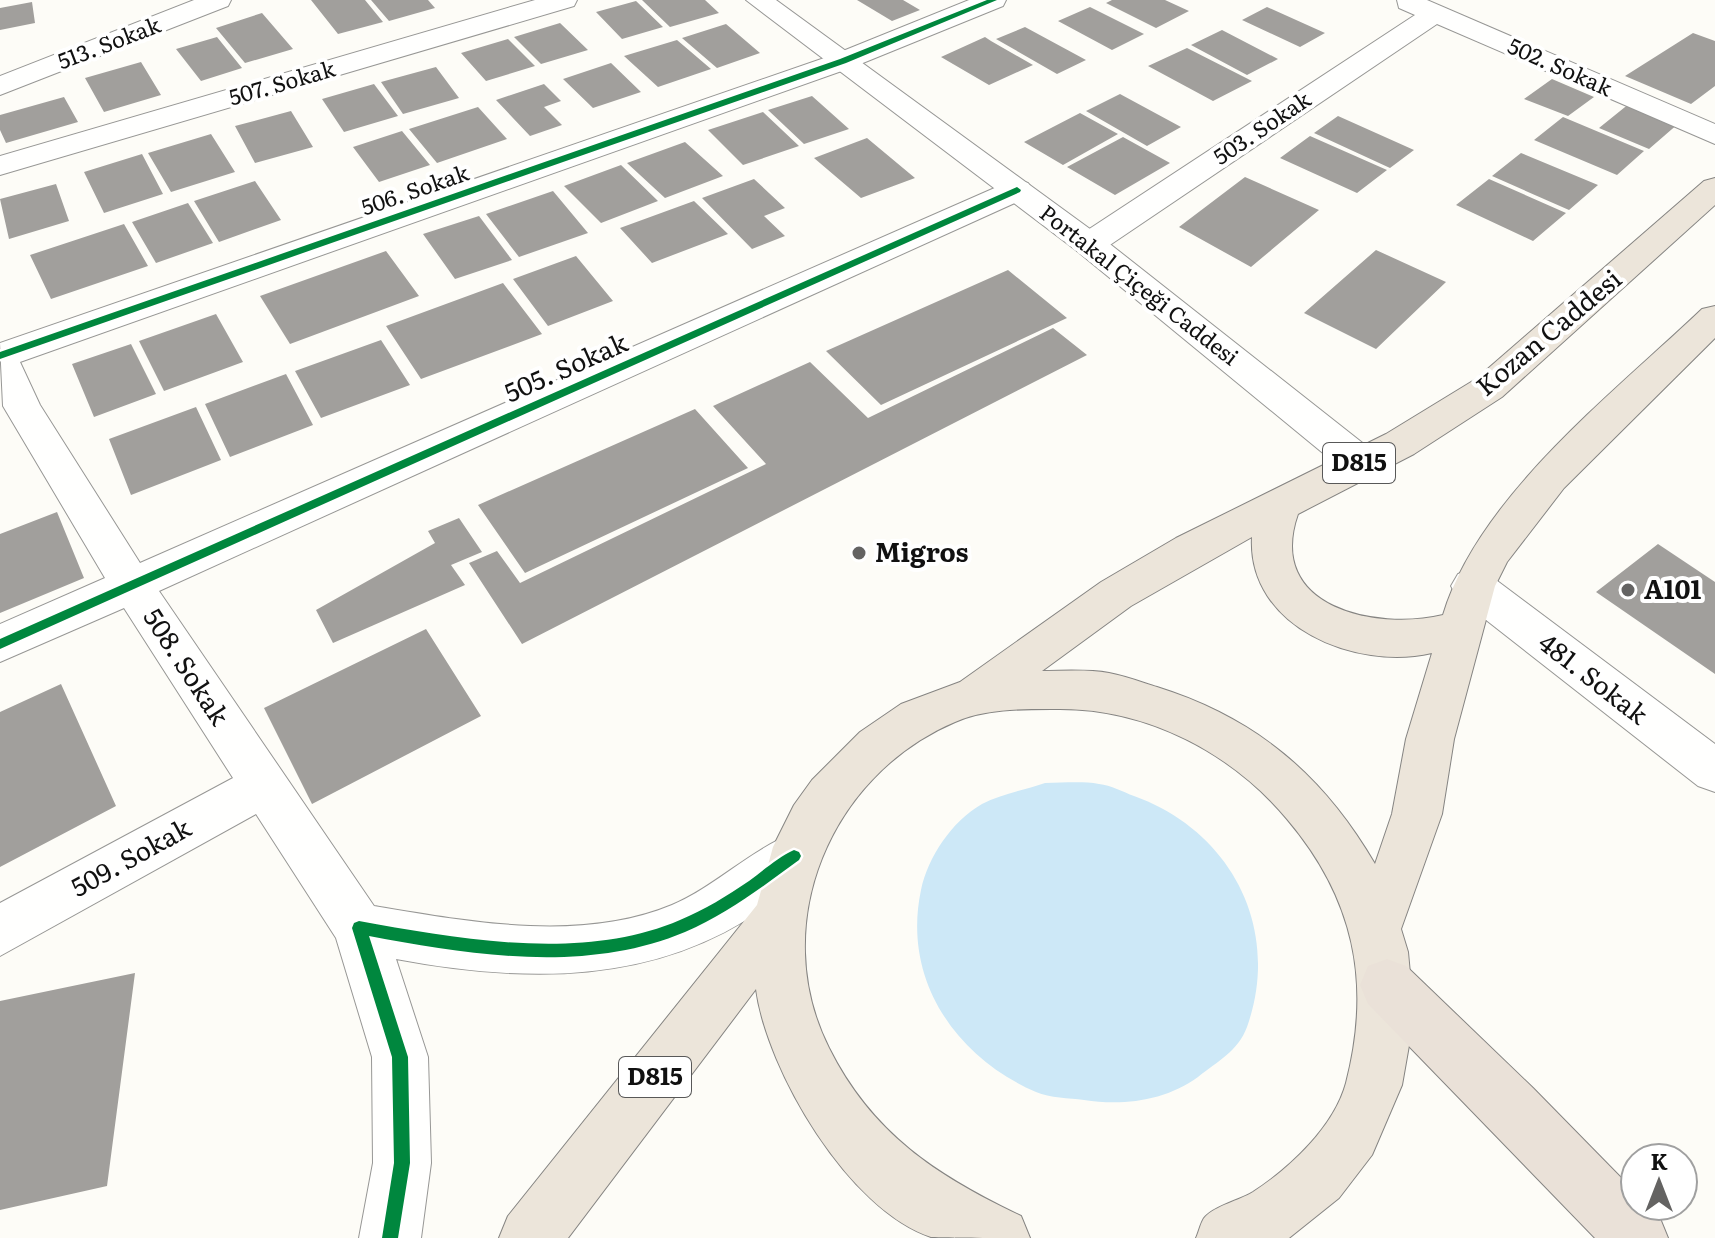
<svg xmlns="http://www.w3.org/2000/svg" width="1715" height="1238" font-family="Literata,serif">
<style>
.water{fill:#cde8f7}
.building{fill:#a19f9c}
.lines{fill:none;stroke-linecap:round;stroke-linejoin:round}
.minor-casing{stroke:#979795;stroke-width:2}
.tertiary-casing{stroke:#979795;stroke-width:2}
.trunk-casing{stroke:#858482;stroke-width:2}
.motorway-casing{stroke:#858482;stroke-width:2}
.minor{fill:#fffffe;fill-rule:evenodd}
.tertiary{fill:#fffffe;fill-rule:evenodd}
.trunk{fill:#ece5da;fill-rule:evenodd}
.motorway{fill:#eae1d8;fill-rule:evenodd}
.cycleway-casing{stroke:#fff;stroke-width:5}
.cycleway{fill:#00873e;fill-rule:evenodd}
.poi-dot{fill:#646362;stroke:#fff;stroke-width:3}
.labels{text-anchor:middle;stroke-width:8;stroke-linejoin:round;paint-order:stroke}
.far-street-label{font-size:22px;fill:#111;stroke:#fff}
.shield{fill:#fff;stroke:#585858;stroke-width:2}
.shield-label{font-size:24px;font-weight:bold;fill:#111}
.street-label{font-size:26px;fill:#111;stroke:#fff}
.poi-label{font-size:26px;font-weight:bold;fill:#111;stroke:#fff;text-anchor:start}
</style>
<rect width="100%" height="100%" fill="#fdfcf7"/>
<path class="water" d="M1045 783C1063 783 1082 781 1099 784 1111 785 1123 792 1134 796 1231 831 1282 928 1247 1027 1238 1051 1218 1061 1198 1077 1165 1101 1123 1106 1084 1100 1069 1098 1050 1098 1036 1092 955 1057 902 979 921 890 928 857 952 821 982 804 1001 794 1025 790 1045 783Z"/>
<path class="building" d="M311 0H365L383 22 338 34Z
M371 0H428L435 8 389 21Z
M642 0H705L719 13 670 27Z
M857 0H903L920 10 892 21Z
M1112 0H1165L1189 11 1156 28 1106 3Z
M636 1 663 27 622 39 596 12Z
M32 2 35 23 0 30V8Z
M1090 7 1144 34 1112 50 1058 21Z
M1267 7 1325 33 1300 47 1242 20Z
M262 13 293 49 245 63 216 28Z
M560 23 588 50 541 64 514 37Z
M726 24 760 53 717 68 682 38Z
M1025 27 1086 60 1057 74 996 39Z
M1222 30 1278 59 1247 75 1191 45Z
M1693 33 1715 41V86L1691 104 1625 76Z
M217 37 242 68 201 81 176 49Z
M985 37 991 41 1033 65 989 85 941 57Z
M508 39 535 66 486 81 461 53Z
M677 40 711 69 658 87 624 56Z
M1187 48 1252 81 1213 101 1148 66Z
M141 62 161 95 104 112 85 78Z
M611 63 641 92 593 108 563 79Z
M436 67 459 98 403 114 381 82Z
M1552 79 1594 97 1568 116 1524 99Z
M374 84 398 116 344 132 322 99Z
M544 84 561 101 544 107 562 125 530 136 496 100Z
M1120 94 1181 127 1147 146 1086 111Z
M812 96 849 129 804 144 768 110Z
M64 97 78 122 6 143 0 130V115Z
M1630 103 1679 123 1649 149 1599 128Z
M478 107 507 139 437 163 409 129Z
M291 111 313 147 255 163 235 126Z
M763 112 799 146 743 165 708 130Z
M1080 113 1118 134 1063 165 1024 142Z
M1338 116 1414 150 1390 168 1314 133Z
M1563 117 1594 130 1644 151 1617 175 1534 140Z
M402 131 430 165 379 182 353 147Z
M211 134 235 172 171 192 148 153Z
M1310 136 1387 170 1357 193 1280 158Z
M1123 137 1170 163 1115 195 1067 167Z
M867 138 915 178 861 198 814 158Z
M685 142 723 176 665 198 627 163Z
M1521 153 1598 185 1569 210 1492 176Z
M142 154 163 194 104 213 84 172Z
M621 165 658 201 601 223 564 186Z
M1245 177 1319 210 1251 267 1179 227Z
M754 179 785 208 764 216 785 236 752 249 702 198Z
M1489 179 1566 213 1533 241 1456 205Z
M255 181 281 220 219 242 194 201Z
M56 184 69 221 9 239 0 199Z
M553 191 588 233 519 257 486 214Z
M694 201 728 234 652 263 620 228Z
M188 203 213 243 156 263 132 222Z
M479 216 512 260 455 279 423 234Z
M124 224 148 266 51 299 30 255Z
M1376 250 1446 282 1376 349 1304 313Z
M386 251 419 296 290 344 260 296Z
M576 256 613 301 548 326 513 279Z
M1008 270 1067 318 881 405 826 351Z
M503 283 542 334 421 379 386 326Z
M216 314 243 362 164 391 139 341Z
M1053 328 1087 355 522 644 469 563 497 551 520 583 766 464 713 406 810 362 868 418Z
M381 340 410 385 321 418 295 371Z
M131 344 156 394 94 417 72 364Z
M286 374 313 425 230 457 205 404Z
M196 407 221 460 131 495 109 439Z
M695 409 748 468 525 573 478 505Z
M57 512 84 578 0 613V534Z
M459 518 482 552 451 565 465 585 333 643 316 610 435 543 428 531Z
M1658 544 1715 582V674L1596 592Z
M426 629 481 716 312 804 264 708Z
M61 684 116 806 0 867V712Z
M135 973 107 1186 0 1210V1001Z"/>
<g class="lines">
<g class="minor-casing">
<path id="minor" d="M194 0H231L228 6 0 95V76Z
M535 0H577L574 6 0 175V156Z
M969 0H1006L1003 6 853 67 20 362 40 405 140 563 1006 183 1017 180 1028 183 1033 190 1028 197 159 591 374 906C469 922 581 943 672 905 716 886 750 850 794 833L812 840 819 856C809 879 787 891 767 906 656 986 524 983 396 959L428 1057 431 1163 421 1238H359L373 1163 372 1057 336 938 256 814 0 956V903L233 778 124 608 0 662V624L105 578 3 406 0 343 833 55Z
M1397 0H1427L1715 124V144L1437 24 1101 251 1089 254 1077 251 1072 244 1077 237 1415 15 1399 8Z
M1473 569 1488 574 1715 744V792L1698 786 1458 598 1451 586 1458 574Z"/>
</g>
<g class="tertiary-casing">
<path id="tertiary" d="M746 0H776L1101 237 1374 452 1380 462 1374 472 1360 476 1346 472 1077 251Z"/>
</g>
<g class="trunk-casing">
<path id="trunk" d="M1715 178V205L1502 397 1414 454 1298 514C1265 608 1376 631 1443 615 1478 497 1615 392 1702 309L1715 306V338L1564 488 1507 562 1495 586 1454 739 1442 814 1401 929 1408 952 1414 1017 1402 1085 1372 1155 1339 1198 1289 1238H1196C1199 1232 1201 1221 1205 1217 1215 1206 1240 1200 1253 1192 1290 1168 1334 1127 1346 1083 1372 982 1354 898 1287 819 1231 752 1147 709 1060 709 1025 709 987 708 955 722 830 775 767 925 829 1048 872 1134 937 1176 1021 1216L1030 1238C1006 1238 951 1238 931 1237 849 1210 767 1071 756 989L568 1238H499L508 1216 757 905 773 847 794 805 812 780 860 732 901 704 960 682 1101 582 1176 538 1386 434 1476 379 1704 181ZM1252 537C1247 627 1356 671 1432 653L1406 739 1392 814 1375 864C1323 775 1256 718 1157 687 1141 682 1125 676 1109 673 1087 669 1064 671 1042 671L1131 606Z"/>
</g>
<g class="motorway-casing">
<path id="motorway" d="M1387 959 1406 966 1533 1088 1635 1192V1206H1648L1659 1216 1668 1238H1595L1368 1004 1360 985 1368 966Z"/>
</g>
<use href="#minor" class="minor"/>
<use href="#tertiary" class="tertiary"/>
<use href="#trunk" class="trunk"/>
<use href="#motorway" class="motorway"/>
<g class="cycleway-casing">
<path id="cycleway" d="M987 0H997L846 63 0 359V352L840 59Z
M1017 187 1021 190 1020 192 0 649V639Z
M794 850 799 852 801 856 799 860C762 887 727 914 685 932 585 974 471 955 369 936L408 1057 410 1163 398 1238H382L394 1163 392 1057 352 928 354 923 359 921C459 939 583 962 680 920 704 910 727 896 749 881 763 871 778 857 794 850Z"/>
</g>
<use href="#cycleway" class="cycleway"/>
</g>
<g class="poi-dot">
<circle cx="859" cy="553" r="8"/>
<circle cx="1628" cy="590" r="8"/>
</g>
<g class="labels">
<g class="far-street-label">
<text transform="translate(109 43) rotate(-21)" y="8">513. Sokak</text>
<text transform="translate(1560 67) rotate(24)" y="8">502. Sokak</text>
<text transform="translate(282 83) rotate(-16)" y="8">507. Sokak</text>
<text transform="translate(1262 128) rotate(-34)" y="8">503. Sokak</text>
<text transform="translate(415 190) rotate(-19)" y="8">506. Sokak</text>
<text transform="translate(1139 285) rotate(38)" y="8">Portakal Çiçeği Caddesi</text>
</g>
<g class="shield">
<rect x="1323" y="443" width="72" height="40" rx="6"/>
<rect x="619" y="1057" width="72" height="40" rx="6"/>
</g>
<g class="shield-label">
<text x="1359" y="471">D815</text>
<text x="655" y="1085">D815</text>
</g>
<g class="street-label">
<text transform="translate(1549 333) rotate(-40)" y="9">Kozan Caddesi</text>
<text transform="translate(566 368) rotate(-24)" y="9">505. Sokak</text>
<text transform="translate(186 667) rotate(57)" y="9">508. Sokak</text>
<text transform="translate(1593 679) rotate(38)" y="9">481. Sokak</text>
<text transform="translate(131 858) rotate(-29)" y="9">509. Sokak</text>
</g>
<g class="poi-label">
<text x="875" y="562">Migros</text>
<text x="1644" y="599">A101</text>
</g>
</g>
<g transform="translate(1659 1182)"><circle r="38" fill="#ffffff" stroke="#a0a0a0" stroke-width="2"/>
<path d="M0-6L14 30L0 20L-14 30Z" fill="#646362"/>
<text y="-12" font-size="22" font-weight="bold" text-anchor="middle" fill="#111111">K</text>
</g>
</svg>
